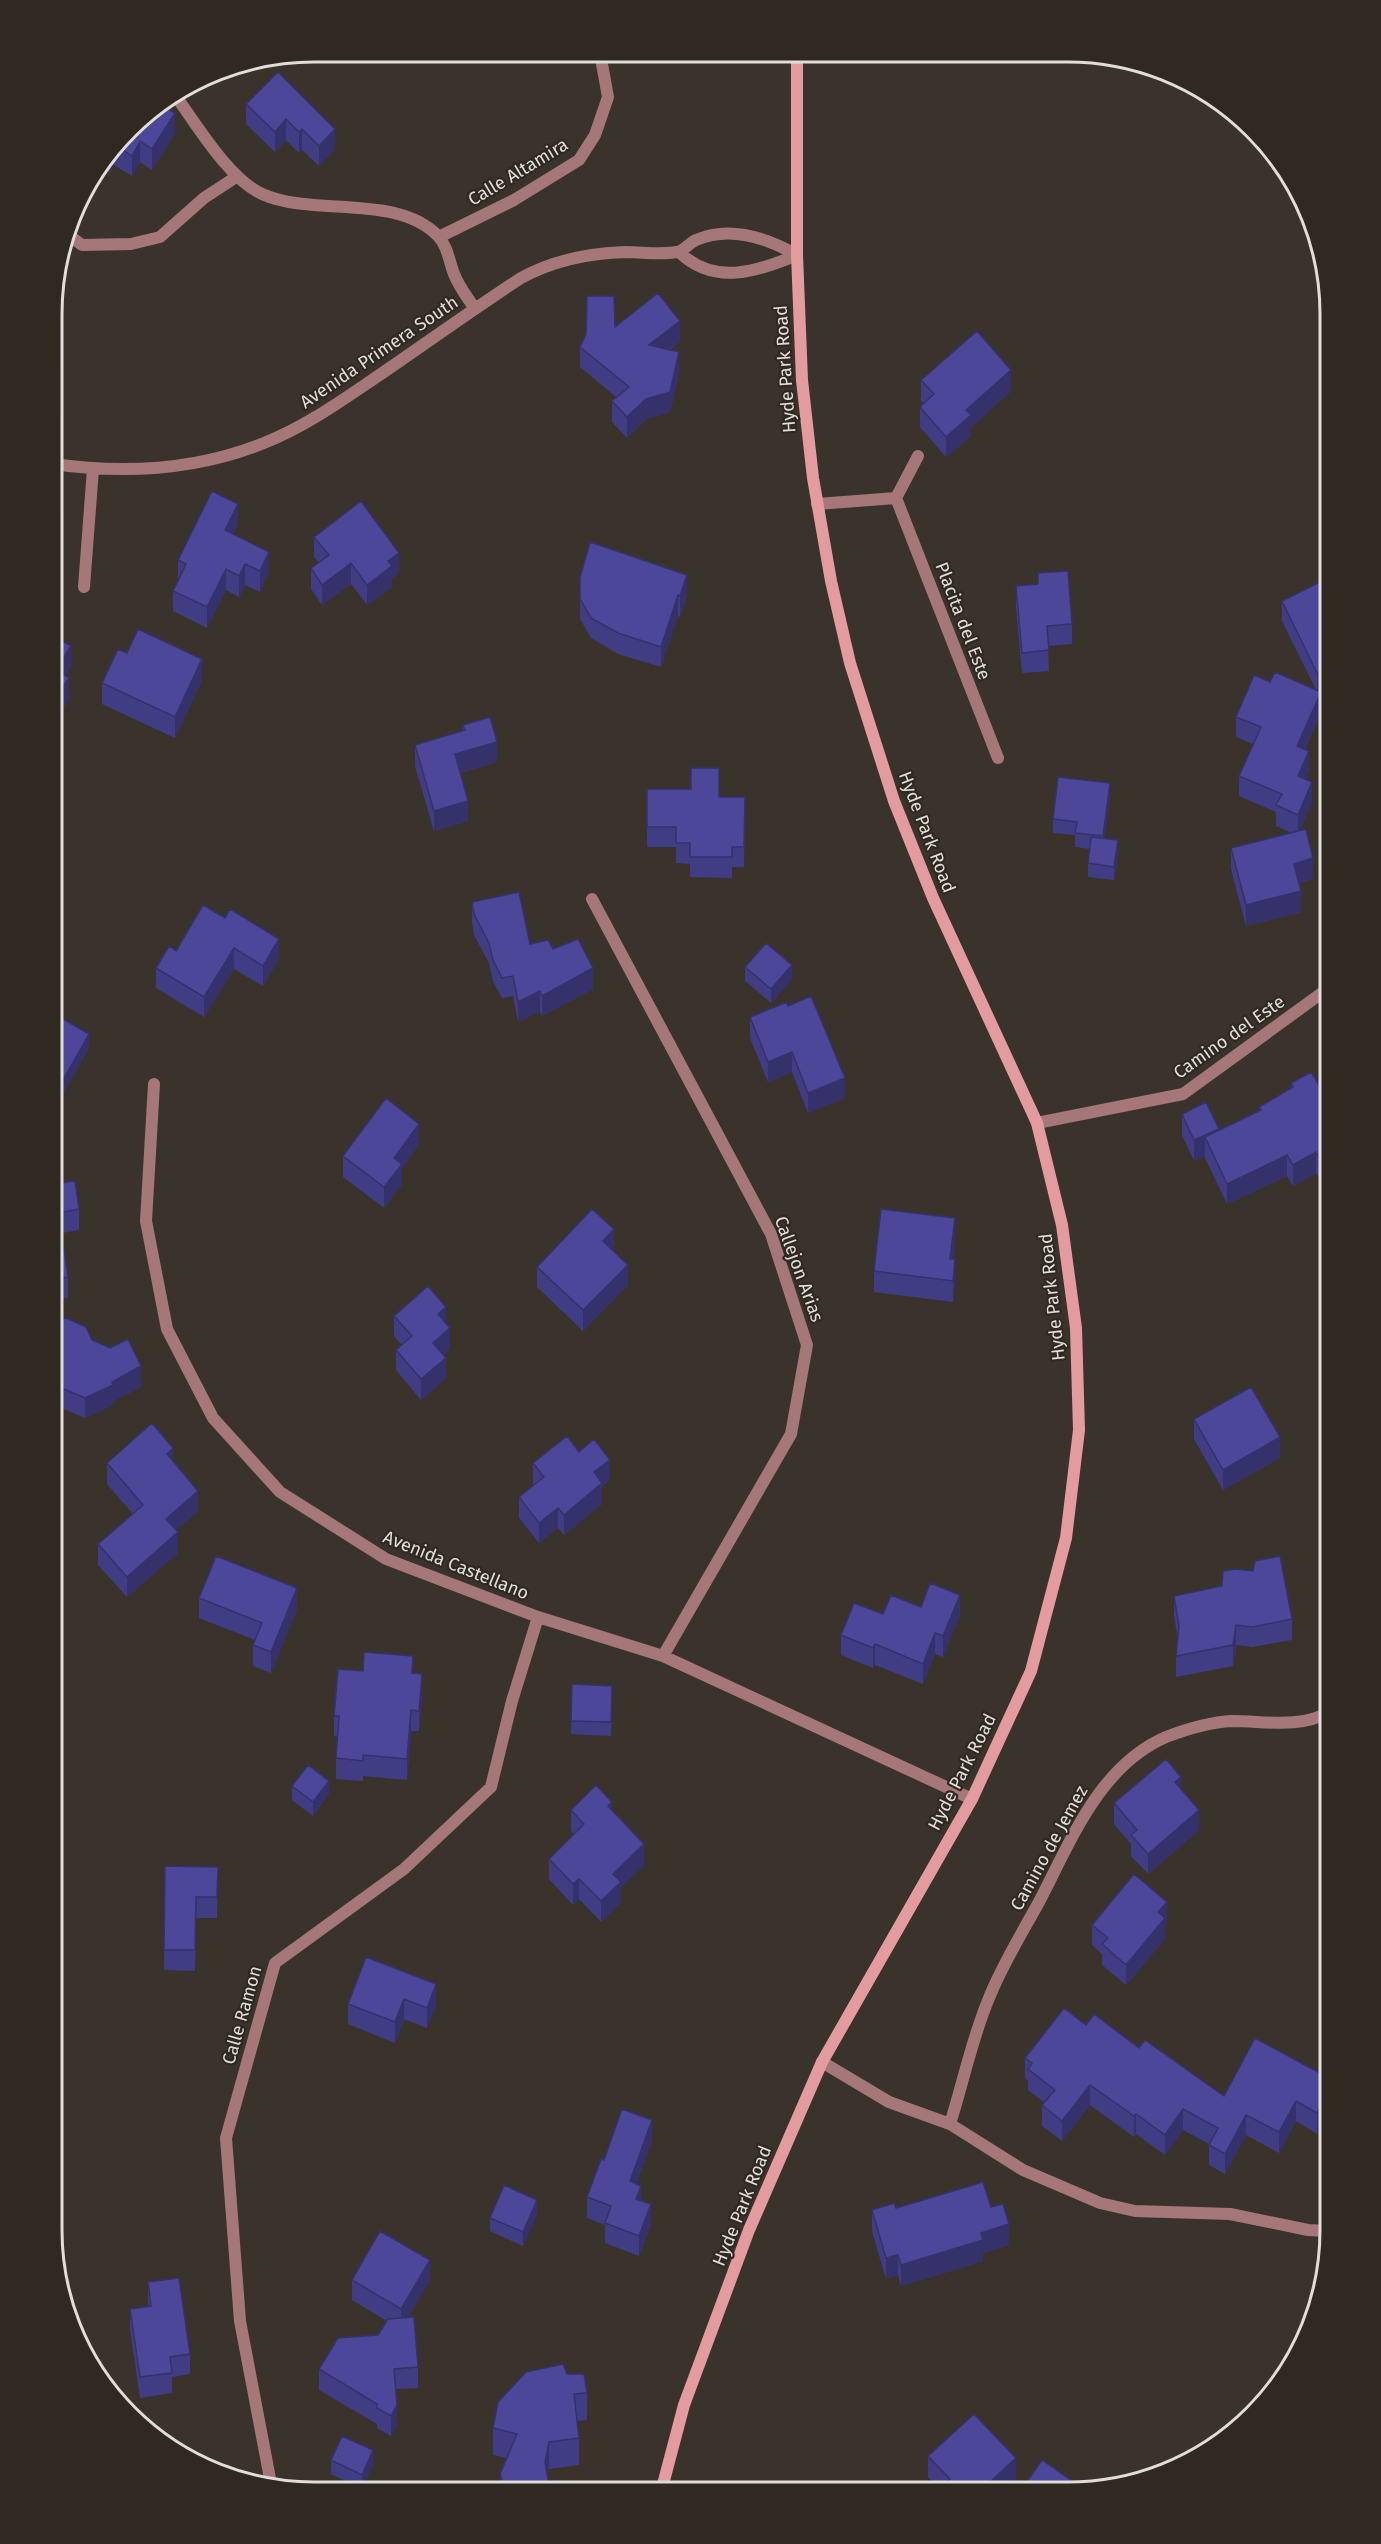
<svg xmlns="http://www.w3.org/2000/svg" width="1381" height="2544" font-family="'Fira Sans',sans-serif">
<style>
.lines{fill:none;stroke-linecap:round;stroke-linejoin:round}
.street{stroke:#a57779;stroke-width:12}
.secondary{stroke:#e49b9f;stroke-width:12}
.wall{fill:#413d84}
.shaded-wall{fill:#35326b}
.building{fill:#4c4799;stroke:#35326b;stroke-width:1.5}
.labels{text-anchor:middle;stroke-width:4.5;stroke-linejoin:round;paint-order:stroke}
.street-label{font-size:18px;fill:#e1ddd9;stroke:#2f2922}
.rim{fill:none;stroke:#e1ddd9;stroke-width:3}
</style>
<rect width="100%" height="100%" fill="#3a332c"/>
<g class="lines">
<path class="street" d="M175 95C197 125 228 178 262 194 313 217 397 193 438 236 448 247 449 261 454 274 459 287 468 298 475 309
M67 234 82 245 131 244 160 237 204 198 236 177
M439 237 514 200 579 160 595 135 608 97 600 53
M679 252C714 286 757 272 797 255
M918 456 896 498 998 758
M53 464C124 474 197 470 264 443 305 427 341 401 378 376 425 344 472 310 521 278 554 260 588 253 626 252 642 252 661 255 677 252 684 251 689 243 696 240 730 225 767 238 797 255
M817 504 896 498
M84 587 93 469
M592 899 771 1234 807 1345 791 1434 663 1656
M154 1084 146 1221 167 1329 213 1418 280 1492 386 1559 538 1617 663 1656 972 1799
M1037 1123 1183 1094 1330 987
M822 2062 889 2102 950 2124 1023 2170 1100 2203 1135 2211 1230 2214 1308 2230 1329 2231
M950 2124C963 2083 972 2038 989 1998 1002 1965 1022 1933 1039 1902 1071 1841 1099 1766 1166 1737 1187 1729 1210 1722 1232 1721 1266 1721 1298 1729 1330 1712
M272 2489 240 2321 226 2138 275 1963 404 1869 491 1787 512 1701 538 1617"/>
<path class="secondary" d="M661 2492 684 2405 749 2230 822 2062 972 1799 1031 1671 1066 1538 1079 1430 1076 1328 1062 1225 1037 1123 933 898 894 801 850 663 831 581 813 478 802 380 797 255V54"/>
</g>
<path class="wall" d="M278 72 335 149 319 166 302 150 299 153 286 140 275 152 246 124V104Z
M140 116 175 133 152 170 140 162 132 176 114 165 110 172 101 167Z
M615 327 680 341 670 350 679 372 670 412 646 419 627 438 612 422V401L616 397 580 367V347Z
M921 380 1011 391 971 427V436L946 457 920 427V407L924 403 921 401Z
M238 524 233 534 269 572 260 592 245 585 239 597 226 590 207 628 173 611V591L178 580V560Z
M314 537 399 573 392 578V587L367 605 351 584 322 605 311 589V568L319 563 314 557Z
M1038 573 1072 624V644L1048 646 1049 671 1022 673 1016 607V586L1038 584Z
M1330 577V687L1320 692 1321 712 1305 749 1309 771 1305 779 1312 803 1300 830 1313 879 1299 883 1301 912 1246 926 1231 869V848L1292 833 1276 826V812L1239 796V776L1253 744 1236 737V717L1270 682 1316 690 1282 621V601Z
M580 578 687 595 680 617 678 616 661 667 618 654 591 638 580 619Z
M53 635 71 666 65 675 69 699 53 724Z
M127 653 202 680 175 738 102 704V683Z
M463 725 497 762 460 773 468 821 434 831 415 766V745L463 731Z
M647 789 719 797H745L744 867H732V878L690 877V864L676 863V847H647Z
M1110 797 1104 838 1118 854 1114 880 1088 877V863L1090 849 1075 847V835L1053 833V819Z
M472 902 530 944 553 949 593 989 542 1016 540 1011 518 1022 513 996 502 998 493 981 489 963 474 935 472 922Z
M203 905 279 959 263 986 234 969 204 1017 156 988V968L176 951Z
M745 967 792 979 771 1003 745 981Z
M52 1015 89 1048 63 1094 52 1088Z
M750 1017 845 1098 808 1113 792 1072 768 1082 750 1038Z
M1291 1083 1329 1126 1322 1182 1316 1173 1293 1186 1287 1176 1227 1204 1205 1158V1156L1194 1161 1182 1135V1114L1219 1130 1259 1111V1107L1291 1088Z
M419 1144 402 1168V1184L384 1208 343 1177V1156Z
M52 1184 79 1209V1230L62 1233 68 1277V1298L52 1300Z
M955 1239 953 1259 955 1280 953 1302 874 1292V1271Z
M613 1250 628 1285 583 1331 537 1287V1267L614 1250Z
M394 1316 446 1324 450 1349 443 1355 446 1378 421 1400 396 1370V1350L402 1345 394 1336Z
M56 1337 92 1340 141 1387 113 1401V1405L85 1418 52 1404V1360L56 1351Z
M1194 1419 1280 1458 1223 1490 1194 1439Z
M579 1452 610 1480 602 1486V1504L564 1535 558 1528 539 1543 519 1518V1497L534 1485 533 1484V1463Z
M173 1462 198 1511 176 1530 178 1553 127 1597 98 1565V1544L133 1514 107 1484V1463Z
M1330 1502V1543L1323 1539V1513Z
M1174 1596 1292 1619V1640L1252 1647 1236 1645 1233 1666 1176 1677V1656L1178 1639 1174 1616Z
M199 1598 297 1609 271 1673 253 1666V1645L255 1640 199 1618Z
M921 1607 960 1615 943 1657 935 1654 923 1684 875 1665 873 1668 841 1655V1635L883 1614Z
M363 1671 413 1673 422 1694 419 1731H411L407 1780 363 1776V1781L336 1779V1758L337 1737 334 1736V1716Z
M612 1700 611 1736 571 1734V1721Z
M292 1786 329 1794 313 1816 292 1800Z
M1114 1803 1199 1830 1148 1874 1131 1856V1844L1114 1824Z
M571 1810H612L644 1865 621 1887V1902L601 1922 579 1899 573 1905 549 1879V1859L574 1834 571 1831Z
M165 1866 218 1867 217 1918H196L195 1971 164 1970Z
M1167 1922 1165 1924V1939L1126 1985 1102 1965V1954L1092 1945V1925Z
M366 1957 436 2005 427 2028 404 2019 395 2043 348 2024V2004Z
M1086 2025 1139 2048 1224 2096 1329 2078V2133L1320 2128 1317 2134 1296 2121 1279 2153 1246 2135 1225 2174 1209 2165V2144L1183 2130 1165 2155 1136 2134 1134 2137 1090 2105 1062 2141 1042 2126V2105L1045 2103 1028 2090V2081L1025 2078V2058Z
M652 2141 636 2184 641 2201 651 2225 639 2256 605 2243V2225L587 2218V2197L604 2160Z
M991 2207 1009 2245 983 2253V2261L901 2286 898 2275 886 2279 872 2231V2210L896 2208Z
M537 2214 523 2246 490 2231V2218Z
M352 2280H430L408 2317 418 2367V2388L396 2389 397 2425 391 2436 377 2428V2424L319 2390V2369L378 2335 387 2321 352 2300Z
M148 2282 190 2354V2374L172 2377V2393L140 2398 130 2329V2309L148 2306Z
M567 2374 587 2393V2420L577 2421 579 2438V2465L549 2469 547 2478 548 2491H500V2474L506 2458 493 2455V2428Z
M928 2456 1016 2479 1001 2493H943L928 2477Z
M331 2460 373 2464 362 2489 331 2474Z"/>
<path class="shaded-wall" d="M175 113V133L152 170V149Z
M286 119V140L275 152V132Z
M302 129V150L299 153V132Z
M335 129V149L319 166V146Z
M140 141V162L132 176V156Z
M114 150V165L110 172V156Z
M680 321V341L649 366V345Z
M679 352V372L670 412 646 419 627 438V417Z
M1011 370V391L971 427V436L946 457V437L966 410Z
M238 504V524L225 550V530Z
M269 552V572L260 592V571Z
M399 553V573L392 578V587L367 605V585L388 561Z
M351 563V584L322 605V585Z
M245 564V585L239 597V576Z
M226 569V590L207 628V607Z
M687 575V595L680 617V596Z
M678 595V616L661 667V647Z
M71 646V666L56 690V669Z
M202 659V680L175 738V717Z
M1330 666V687L1317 693V673Z
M69 678V699L53 724V703Z
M1321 692V712L1297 766V746Z
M497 742V762L455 774V754Z
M1309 751V771L1298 797V776Z
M1312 782V803L1298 835V815Z
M1110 783V797L1103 850V836Z
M468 801V821L434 831V811Z
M1118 840V854L1114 880V867Z
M1313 858V879L1294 884V864Z
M1301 891V912L1246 926V905Z
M279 939V959L263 986V966Z
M234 948V969L204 1017V997Z
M792 965V979L771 1003V989Z
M593 968V989L542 1016V996Z
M540 991V1011L518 1022V1002Z
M89 1034V1048L63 1094V1080Z
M792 1052V1072L768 1082V1062Z
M845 1078V1098L808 1113V1093Z
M1330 1105V1126L1320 1131V1111Z
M419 1124V1144L402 1168V1184L384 1208V1187L394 1158Z
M1219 1129V1149L1205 1137V1156L1194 1161V1140Z
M1316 1152V1173L1293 1186V1165Z
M1287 1155V1176L1227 1204V1184Z
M1330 1157V1178L1322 1182V1162Z
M955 1218V1239L950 1279V1259Z
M614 1229V1250L603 1261V1241Z
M955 1259V1280L953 1302V1281Z
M628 1265V1285L583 1331V1310Z
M446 1307V1327L438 1314Z
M450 1328V1349L433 1363V1343Z
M446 1358V1378L421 1400V1379Z
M141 1366V1387L113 1401V1405L85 1418V1398L112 1382Z
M1280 1437V1458L1223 1490V1470Z
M173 1448V1469L167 1454Z
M610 1460V1480L602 1486V1504L564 1535V1515L594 1472Z
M198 1491V1511L166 1539V1519Z
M558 1508V1528L539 1543V1523Z
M178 1532V1553L127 1597V1577Z
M297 1588V1609L271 1673V1652Z
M960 1595V1615L943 1657V1636Z
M1236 1625V1645L1233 1666V1645Z
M935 1633V1654L923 1684V1664Z
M875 1644V1665L873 1668V1648Z
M422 1674V1694L419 1731V1711Z
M411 1710V1731L407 1780V1759Z
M1181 1777V1797L1175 1782Z
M329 1781V1794L313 1816V1802Z
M612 1802V1823L608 1806Z
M1199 1810V1830L1148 1874V1854Z
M644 1844V1865L621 1887V1902L601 1922V1901L613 1874Z
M579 1879V1899L573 1905V1884Z
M1167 1902V1922L1165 1924V1939L1126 1985V1965L1158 1912Z
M436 1984V2005L427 2028V2008Z
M404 1999V2019L395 2043V2022Z
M1090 2085V2105L1062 2141V2121Z
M1296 2101V2121L1279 2153V2132Z
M1320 2107V2128L1317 2134V2113Z
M1183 2109V2130L1165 2155V2135Z
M1136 2114V2134L1134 2137V2116Z
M1246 2115V2135L1225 2174V2154Z
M652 2120V2141L630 2202V2181Z
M641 2186V2206L636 2199Z
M537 2200V2214L523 2246V2232Z
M651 2204V2225L639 2256V2236Z
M1009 2224V2245L983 2253V2261L901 2286V2265L981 2233Z
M898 2255V2275L886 2279V2258Z
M430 2260V2280L401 2330V2309Z
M397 2405V2425L391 2436V2416Z
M549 2442V2469L545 2489V2462Z
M373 2450V2464L362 2489V2475Z
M1016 2458V2479L1001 2493H978Z"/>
<path class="building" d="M278 72 335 129 319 146 302 129 299 132 286 119 275 132 246 104Z
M160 104 175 113 152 149 140 141 132 156 117 146 140 116Z
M658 293 680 321 649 345 679 352 670 392 646 399 627 417 612 401 629 387 580 347 586 334 587 296H614L615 327Z
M977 331 1011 370 966 410 971 415 946 437 920 407 934 394 921 380Z
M212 491 238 504 225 530 269 552 260 571 245 564 239 576 226 569 207 607 173 591 186 564 178 560Z
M361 501 399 553 388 561 392 566 367 585 351 563 322 585 311 568 329 555 314 537Z
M590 542 687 575 680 596 678 595 661 647 618 633 591 618 580 599V578Z
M1068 571 1072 624 1047 626 1049 650 1022 653 1016 586 1038 584V573Z
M1330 577V666L1317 673 1282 601Z
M138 629 202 659 175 717 102 683 118 649 127 653Z
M53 635 71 646 56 669 69 678 53 703Z
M1275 672 1321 692 1297 746 1309 751 1298 776 1312 782 1298 815 1276 805 1282 794 1239 776 1261 727 1236 717 1254 675 1270 682Z
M490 717 497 742 455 754 468 801 434 811 415 745 465 730 463 725Z
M691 768H719V797H745L744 847H732V857H690V843H676V827H647V789H691Z
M1058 777 1110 783 1103 836 1075 833 1077 822 1053 819Z
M1306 829 1313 858 1294 864 1301 891 1246 905 1231 848Z
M1091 837 1118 840 1114 867 1088 863Z
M519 892 530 944 548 940 553 949 578 939 593 968 542 996 540 991 518 1002 513 976 502 978 493 960 489 943 474 914 472 902Z
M203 905 225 918 230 909 279 939 263 966 234 948 204 997 156 968 169 946 176 951Z
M766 943 792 965 771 989 745 967Z
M811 996 845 1078 808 1093 792 1052 768 1062 750 1017 787 1002 788 1006Z
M53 1013 89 1034 63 1080 52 1074V1015Z
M1311 1072 1330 1103V1105L1320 1111 1330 1128V1157L1322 1162 1316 1152 1293 1165 1287 1155 1227 1184 1205 1137 1261 1110 1259 1107 1293 1087 1291 1083Z
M386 1098 419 1124 394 1158 402 1164 384 1187 343 1156Z
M1206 1102 1219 1129 1194 1140 1182 1114Z
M75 1181 79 1209 59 1213 68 1277 52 1280V1184Z
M592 1209 614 1229 603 1241 628 1265 583 1310 537 1267Z
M881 1209 955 1218 950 1259H955L953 1281 874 1271Z
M428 1286 446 1307 438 1314 450 1328 433 1343 446 1358 421 1379 396 1350 412 1336 394 1316Z
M64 1317 86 1327 92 1340 110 1348 128 1339 141 1366 112 1382 113 1385 85 1398 52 1384V1360L61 1339 56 1337Z
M1251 1387 1280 1437 1223 1470 1194 1419Z
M152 1423 173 1448 167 1454 198 1491 166 1519 178 1532 127 1577 98 1544 143 1505 107 1463Z
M567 1436 579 1452 594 1439 610 1460 594 1472 602 1483 564 1515 558 1508 539 1523 519 1497 544 1477 533 1463Z
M1330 1502V1516L1323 1513Z
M216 1556 297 1588 271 1652 253 1645 262 1623 199 1598Z
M1280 1556 1292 1619 1252 1627 1236 1625 1233 1645 1176 1656 1179 1626 1174 1596 1222 1586 1223 1571 1235 1569 1253 1571 1255 1561Z
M930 1583 960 1595 943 1636 935 1633 923 1664 875 1644 873 1648 841 1635 854 1603 883 1614 891 1595 921 1607Z
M364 1652 413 1656 412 1673 422 1674 419 1711 411 1710 407 1759 363 1755V1761L336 1758 339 1716H334L338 1669 363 1671Z
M572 1684 612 1686 611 1722 571 1721Z
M1166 1759 1181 1777 1175 1782 1199 1810 1148 1854 1131 1835 1137 1830 1114 1803Z
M308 1765 329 1781 313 1802 292 1786Z
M596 1785 612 1802 608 1806 644 1844 613 1874 621 1882 601 1901 579 1879 573 1884 549 1859 584 1824 571 1810Z
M165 1866 218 1867 217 1897H196L195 1950H164Z
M1134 1874 1167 1902 1158 1912 1165 1918 1126 1965 1102 1944 1108 1938 1092 1925Z
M366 1957 436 1984 427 2008 404 1999 395 2022 348 2004Z
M1064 2008 1086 2025 1094 2014 1139 2048 1145 2040 1224 2096 1255 2038 1329 2078V2112L1320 2107 1317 2113 1296 2101 1279 2132 1246 2115 1225 2154 1209 2145 1218 2128 1183 2109 1165 2135 1136 2114 1134 2116 1090 2085 1062 2121 1042 2105 1055 2090 1028 2069 1032 2063 1025 2058Z
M622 2109 652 2120 630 2181 641 2186 636 2199 651 2204 639 2236 605 2223 611 2206 587 2197 601 2159 604 2160Z
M983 2182 991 2207 1003 2204 1009 2224 981 2233 983 2240 901 2265 898 2255 886 2258 872 2210 894 2203 896 2208Z
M504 2185 537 2200 523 2232 490 2218Z
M380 2231 430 2260 401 2309 352 2280Z
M179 2278 190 2354 170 2357 172 2373 140 2377 130 2309 151 2306 148 2282Z
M414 2317 418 2367 394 2369 397 2405 391 2416 377 2408V2404L319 2369 338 2338 378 2335 388 2319Z
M563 2364 567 2374H584L587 2393 574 2394 579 2438 549 2442 545 2462 548 2479 545 2491H505L500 2474 517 2434 493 2428 498 2402 526 2372Z
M974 2414 1016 2458 978 2493H957L947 2482 950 2479 928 2456Z
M342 2436 373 2450 362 2475 331 2460Z
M1042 2460 1085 2490 1068 2493H1019Z"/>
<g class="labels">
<g class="street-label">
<text transform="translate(518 172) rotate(-31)" y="6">Calle Altamira</text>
<text transform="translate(379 352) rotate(-34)" y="6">Avenida Primera South</text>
<text transform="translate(785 369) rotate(-94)" y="6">Hyde Park Road</text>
<text transform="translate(963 621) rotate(69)" y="6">Placita del Este</text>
<text transform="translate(927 832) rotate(69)" y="6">Hyde Park Road</text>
<text transform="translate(1229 1037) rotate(-35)" y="6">Camino del Este</text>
<text transform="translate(799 1269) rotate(70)" y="6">Callejon Arias</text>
<text transform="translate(1052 1297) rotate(-96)" y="6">Hyde Park Road</text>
<text transform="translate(456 1565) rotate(22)" y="6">Avenida Castellano</text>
<text transform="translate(962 1772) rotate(-63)" y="6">Hyde Park Road</text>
<text transform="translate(1049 1848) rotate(-61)" y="6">Camino de Jemez</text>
<text transform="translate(242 2015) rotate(-74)" y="6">Calle Ramon</text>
<text transform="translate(742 2206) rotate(-68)" y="6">Hyde Park Road</text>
</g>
</g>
<path d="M0 0H1381V2544H0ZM314 62H1068A252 252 0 0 1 1320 314V2230A252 252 0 0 1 1068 2482H314A252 252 0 0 1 62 2230V314A252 252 0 0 1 314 62Z" fill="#2f2922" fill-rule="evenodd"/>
<path class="rim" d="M314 62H1068A252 252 0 0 1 1320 314V2230A252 252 0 0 1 1068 2482H314A252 252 0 0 1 62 2230V314A252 252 0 0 1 314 62Z"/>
</svg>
